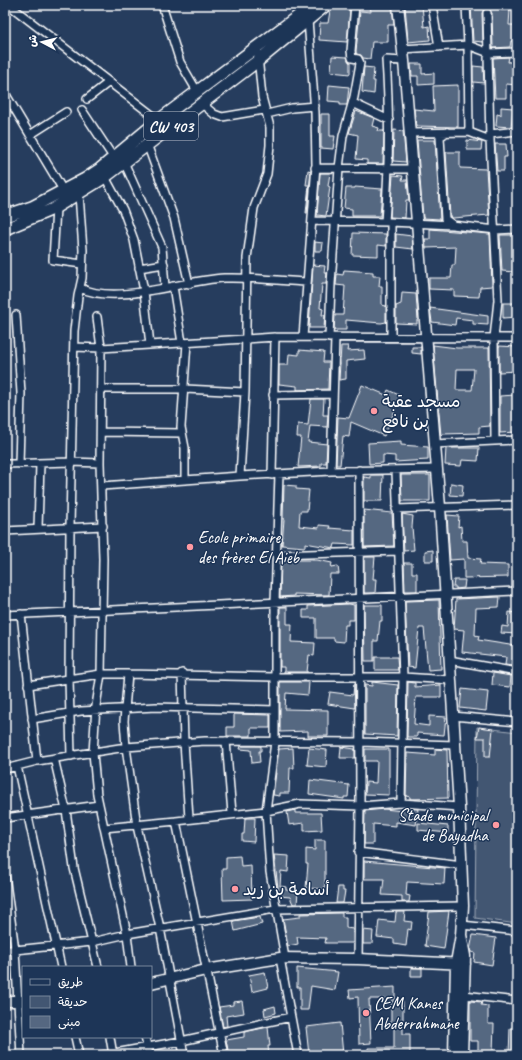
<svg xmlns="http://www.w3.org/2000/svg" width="522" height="1060" font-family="Caveat,'Playpen Sans Arabic',sans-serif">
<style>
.green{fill:#425672;stroke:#a0aab8}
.building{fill:#556781;stroke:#fff;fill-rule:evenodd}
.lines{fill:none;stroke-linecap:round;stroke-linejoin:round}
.street-casing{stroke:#fff;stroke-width:10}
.secondary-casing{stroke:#fff;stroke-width:13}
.primary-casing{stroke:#fff;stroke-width:14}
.street{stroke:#1d3557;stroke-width:7}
.secondary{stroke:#1d3557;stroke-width:10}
.primary{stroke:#1d3557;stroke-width:11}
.poi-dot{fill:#ff9aa2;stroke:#1d3557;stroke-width:1.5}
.labels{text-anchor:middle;stroke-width:3;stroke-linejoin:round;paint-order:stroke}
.shield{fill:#1d3557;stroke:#bbc2cd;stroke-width:1}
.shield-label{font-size:16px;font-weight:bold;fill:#fff}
.poi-label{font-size:17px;fill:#fff;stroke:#1d3557;text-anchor:start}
</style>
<rect width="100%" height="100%" fill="#263d5e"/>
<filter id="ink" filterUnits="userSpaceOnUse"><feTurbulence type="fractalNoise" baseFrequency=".025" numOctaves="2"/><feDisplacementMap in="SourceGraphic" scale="8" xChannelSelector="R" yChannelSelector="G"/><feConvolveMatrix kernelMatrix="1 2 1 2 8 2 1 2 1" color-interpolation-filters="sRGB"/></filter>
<g filter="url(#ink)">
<path class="green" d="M477 727 517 732V924L475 918Z"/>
<path class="building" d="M370 5H392L394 25H388V42H372L370 59 363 58 361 55 356 54V51L360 11 371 12Z
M405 5H422L424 27 429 26 430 40 408 42Z
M471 5 492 7V5H501V10H510L509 25H517V41H511L510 47 493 48 492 13 487 8 484 9 482 13 483 42 473 41Z
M333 6 350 10 347 42 319 40 320 23H328L330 11Z
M332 56 347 57 350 63V74L331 72Z
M509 57 508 62H517V85L506 84V98H495L493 58Z
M411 64H422V74L434 73V84L418 85V76H412Z
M473 66 483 67 484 83 473 82Z
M364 67 374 68 373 81H375L374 94 362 92Z
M329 85 349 87 347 105H340V102L328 101Z
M458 85V127L416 126 414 109 434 111 433 86Z
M501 107 513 108 511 127 496 126 497 114 501 115Z
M356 111 374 118 372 126 379 128 378 131H384L383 164H367V160L356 159 358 135 349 133Z
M321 114H330V136H335L333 149 321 148Z
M394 130 403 131 406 162 393 161Z
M417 140H435L440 219 423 218Z
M467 140 482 142 481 150H467Z
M495 144H506L507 157H504V171H497Z
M446 152H460V168L486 169 489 215 453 218 450 216Z
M308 170 311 171 307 213H306L309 185H306Z
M320 173H330L328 186 330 187 326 216 317 215Z
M393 175 403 176 402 180H407L409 200H406L405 218 390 217Z
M355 187 382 189 380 216H352V209L344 208 346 188H355Z
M430 229 490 234 492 286 480 287 479 297 454 296V290L429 289V278H451L452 265H455L456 247 426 248 425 239H430Z
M353 233 386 234V246L378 245V256L352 255Z
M396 234 412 236 413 249 396 247Z
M500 235H517L515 272 502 271Z
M315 242 323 243 322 251H315Z
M313 265 325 266 324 273H327L326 284H322L320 308 323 309 322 315H325L324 328H309Z
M344 270 373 272V276H380L379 286H382V305L386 306V322L381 323 346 320V330H334L335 315H343L345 286 336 285 337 274 343 275Z
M402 293 416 294 418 320H417V324L396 323V306L401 304Z
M503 303H517V317L503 318Z
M430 308 488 316V325L473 324V320L456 318 455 325 432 322Z
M433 345 457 348H489L490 426 479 427V433L443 434 441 436ZM457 369H474L472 390H456Z
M341 346H348L347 351 364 350 365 359 346 361V379L339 380Z
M499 346 517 347V371L499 372Z
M412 347H421V354L412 353Z
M299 350 324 352 323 362H329L328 389 297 390V386L279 384V365H288L289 354 299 355Z
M362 385 386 395 388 390 401 396 384 436 351 422 349 437 343 436 340 465H336L338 417 349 418Z
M516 395 517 432 500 433V396Z
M311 399H324L323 415H328L327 427 310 426 308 442 327 444 326 463H321V466L298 467 301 437H297L298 424 308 425Z
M401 441V445L428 447V460L395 462V456L383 455V463L369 464 368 443Z
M446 448H479L478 461 462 460 461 466 445 465Z
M371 475H383L382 501H364V477L371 478Z
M401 475H430V501H402Z
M451 483 463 485 462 496 450 495Z
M284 485 296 486V489L309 490 307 511H300L299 526 319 528V525L330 526 329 528 354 530V545L335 544 334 548 305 543V547L282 545 284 519H283Z
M364 510 392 513 394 546 364 547Z
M402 514 413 516 412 527 414 550 404 551Z
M447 515 459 516 458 527 461 526 462 541H467L468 558 481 559 480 564 508 565V577L464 578V559L450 560Z
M433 550V561H425V551Z
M364 557H375L373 579H376L375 593H364Z
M281 560H317L332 563 331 567 338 566 339 574H330L329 595 294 594V596L280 597Z
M404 563H412V573H417V591H405Z
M454 580H465L464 588 456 589V587H453Z
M500 597 499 607 476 608 475 635 479 636 478 640 516 646 512 666 505 665 506 657 462 652 464 630 454 629 456 599Z
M439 600 441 669 428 670 424 628H419L415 668 408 667 405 601Z
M349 604 354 605V620H348V625H345L344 642 334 641V638H316V618H303V610H308V606Z
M364 605H382V621H380L378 641H374V661H365Z
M280 607H287V624H292L291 642 315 643 314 656 309 655 307 672H284V667H280Z
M509 612 517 613V634L501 633 502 626 508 627Z
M375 657H397L398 670H375Z
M493 673 511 676 510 687 492 685Z
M280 682H309L308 695 286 693 285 709 328 710V736H308V731L280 732Z
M372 682 398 685 397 736 365 734V685L372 686Z
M408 682 415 683V687L441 685V697H416L414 724 429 726V716L446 717 444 735 417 733V737H407Z
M354 684 355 708 328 704 330 692 353 695Z
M462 689 488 692 486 711 460 708Z
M234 714 270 715V728H251V736H227V727H234Z
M479 727 493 729 490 757H485V738H477Z
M241 746H261V751H259L260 762 252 763 251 750 240 749Z
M341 747 355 749V758H340Z
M293 748 294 768H290L289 793H280V796L273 795 279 749Z
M309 748 327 750 326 767 307 765Z
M365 749H389V795L365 794 366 782 376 783 377 761H365Z
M435 749 447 750 448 798 410 799V797L406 796 407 753 435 755Z
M310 780 349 785 348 797H344V799L309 794Z
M403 808 418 809 416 825 396 822V826L373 824V844H364L365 811 384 809 403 811Z
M295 810V813H321L322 830 304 831V823L289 825 287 812Z
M245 818H255L254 842 242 841V834H244Z
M418 823 448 826V833L418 830Z
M315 840H325V889L306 888 308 864H306V849L315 850Z
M274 855 289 856 288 872 281 871 280 886 286 887V890L298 891 297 904H293L290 897 279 896Z
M240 856 241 866 251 865 252 899 223 900 222 869H226V857Z
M364 861 445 868 444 884 407 882 406 895 410 896 409 902H402V896L382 895 384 879H364Z
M338 887H343V891H345L343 903H336Z
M449 911 444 949 425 946 429 912Z
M396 912H405L404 921 412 922 411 930 408 929 406 946 394 944V939L377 937 379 920 395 922Z
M342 913V917H346V928L353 929V943H325L326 938 297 937 298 944 288 946 283 919 300 917V914Z
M260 917 262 924 235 931 233 921Z
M363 930 373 931 372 944H363Z
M473 935 496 938 492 965 474 962 475 953 471 952 470 950Z
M297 968 338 972 335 990 311 986 308 1010H300V987H297Z
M411 968H422V976H411Z
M265 972 268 988 252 992 249 975Z
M395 987V999H369L371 1043 359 1044 358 997 350 998 349 990Z
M242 1001 244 1013 226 1016 227 1026 223 1027 219 1007 233 1005V1002Z
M391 1001H403V1034H410V1055H368V1048H394V1025H391Z
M470 1001 482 1002 481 1005 488 1006V1024H494L493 1052H478V1041H470Z
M275 1006 276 1013 265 1016 264 1009Z
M340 1023 343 1055H309L306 1027Z
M268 1027 270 1046H268L269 1055H241L240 1052 229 1055 226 1040 244 1037V1032Z
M510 1028H517V1055H509Z"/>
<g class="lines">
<g class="street-casing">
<path id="street" d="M9 5 169 128
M162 5 180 62 197 91
M432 5 439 47
M487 13 490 140 498 300 494 338 495 441
M402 49 468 45 466 5
M5 93 63 190
M87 99 109 82
M201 103 214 114 222 117 264 110
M353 103 389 120
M82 110 113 157
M267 114 292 108 315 106
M447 132 440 137 445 219 452 224
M469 132 468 45 489 53 517 52
M409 133 469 132 490 140
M490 134 517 131
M30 135 66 112
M147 144 174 218 189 284
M124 162 162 247 165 287
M315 168 412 169
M105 177 123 210 134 240 144 291 150 345
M5 205 11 215
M56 208 53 260 82 264
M313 221 391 222 452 225 496 230 517 229
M385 222C389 168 390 115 386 60L404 61
M139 268 164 264
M173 286 182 343
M80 288C119 306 182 280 224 278 252 277 280 281 307 282
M16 315 21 393 19 464
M97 317 101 348 100 463
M391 336V222
M303 337 316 165 315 112 308 20
M329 338 331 284 339 168 343 136 354 97 360 63 358 59 352 58 351 51 355 5
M74 347 101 348 275 337 517 338
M102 389H185L245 392
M273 395 332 394
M101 432 182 433
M434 444 517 440
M5 464 71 462 100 463 103 559 101 674 96 706 93 753 97 795 127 934 131 967
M331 471 335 338
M396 471 403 677 401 803
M279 474 275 602V742L266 811 270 872 285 958
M272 475 275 337
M240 476 245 392 247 258 254 208 267 174 270 145V127L262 97 257 46
M185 480V448L181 427 187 343
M102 486 240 476 331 471 436 469
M396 509 517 505
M38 528 40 464
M5 531 103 526
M277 555 398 551
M21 614 37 761
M5 615 517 591
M449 660 517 672
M182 673 184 742 189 818
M128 674 124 721 126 747 137 826 160 928 184 1055
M28 685 101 674H128L274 677H403L450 680
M453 716 517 722
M32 719 81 711 156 707 275 710
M226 741 232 813
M71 756 69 679 70 527 74 331 78 296 82 278 83 250 79 194
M54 758 66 810 74 868 98 967
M17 766 61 967
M5 769 37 761 126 747 205 741 360 742 456 745
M5 818 99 805
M176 821 224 1055
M104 828 176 821 266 811 300 804 360 806 401 803 459 807
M358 852 462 865
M5 875 15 950 21 1055
M462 925 517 931
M5 950H15L92 942 127 934 275 909 463 906
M280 958 298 1055
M358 959 360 806 359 470
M464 995 517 1001
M75 1037 79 1055
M110 1037 113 1055
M145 1037 149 1055
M104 1055 181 1041 291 1017"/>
</g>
<g class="secondary-casing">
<path id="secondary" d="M398 5 404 61 440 507 459 807 463 906 461 935 456 963 454 1055
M461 935 465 956 462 1055
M151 983 206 970 280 958 358 959 465 964
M5 1001H23"/>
</g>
<g class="primary-casing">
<path id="primary" d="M5 216 32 207 85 179 100 169 159 120 313 5
M5 229 53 209 105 177 259 60 326 5"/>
</g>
<use href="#street" class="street"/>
<use href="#secondary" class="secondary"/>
<use href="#primary" class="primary"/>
</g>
</g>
<g class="poi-dot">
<circle cx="374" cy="411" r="4"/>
<circle cx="190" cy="547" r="4"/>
<circle cx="496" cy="825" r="4"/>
<circle cx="235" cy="889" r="4"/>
<circle cx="366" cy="1013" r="4"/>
</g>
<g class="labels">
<rect class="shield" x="144" y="112" width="54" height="28" rx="3"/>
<g class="shield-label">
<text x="171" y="132">CW 403</text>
</g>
<g class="poi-label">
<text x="382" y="407">مسجد عقبة<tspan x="382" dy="20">بن نافع</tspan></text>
<text x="198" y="543">Ecole primaire<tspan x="198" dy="20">des frères El Aieb</tspan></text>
<text x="488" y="821" text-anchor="end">Stade municipal<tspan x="488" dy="20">de Bayadha</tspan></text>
<text x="243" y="895">أسامة بن زيد</text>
<text x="374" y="1009">CEM Kanes<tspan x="374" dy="20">Abderrahmane</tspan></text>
</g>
</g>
<rect width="522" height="1060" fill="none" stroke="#1d3557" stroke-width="20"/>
<rect x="10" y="10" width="502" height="1040" fill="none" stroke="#fff" stroke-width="1.5" filter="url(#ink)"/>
<rect x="22" y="966" width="130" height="72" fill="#1d3557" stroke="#77869a"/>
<rect x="30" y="979" width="20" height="6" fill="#1d3557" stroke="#77869a"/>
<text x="58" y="986" font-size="12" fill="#ffffff">طريق</text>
<rect x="30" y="996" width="20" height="12" fill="#425672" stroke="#77869a"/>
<text x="58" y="1006" font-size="12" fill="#ffffff">حديقة</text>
<rect x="30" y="1016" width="20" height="12" fill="#556781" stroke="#77869a"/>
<text x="58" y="1026" font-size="12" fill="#ffffff">مبنى</text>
<g transform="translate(42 42) rotate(277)" stroke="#1d3557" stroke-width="3" paint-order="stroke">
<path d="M0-3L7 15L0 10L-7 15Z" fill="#ffffff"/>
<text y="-6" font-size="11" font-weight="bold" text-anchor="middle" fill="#ffffff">ش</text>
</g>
</svg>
